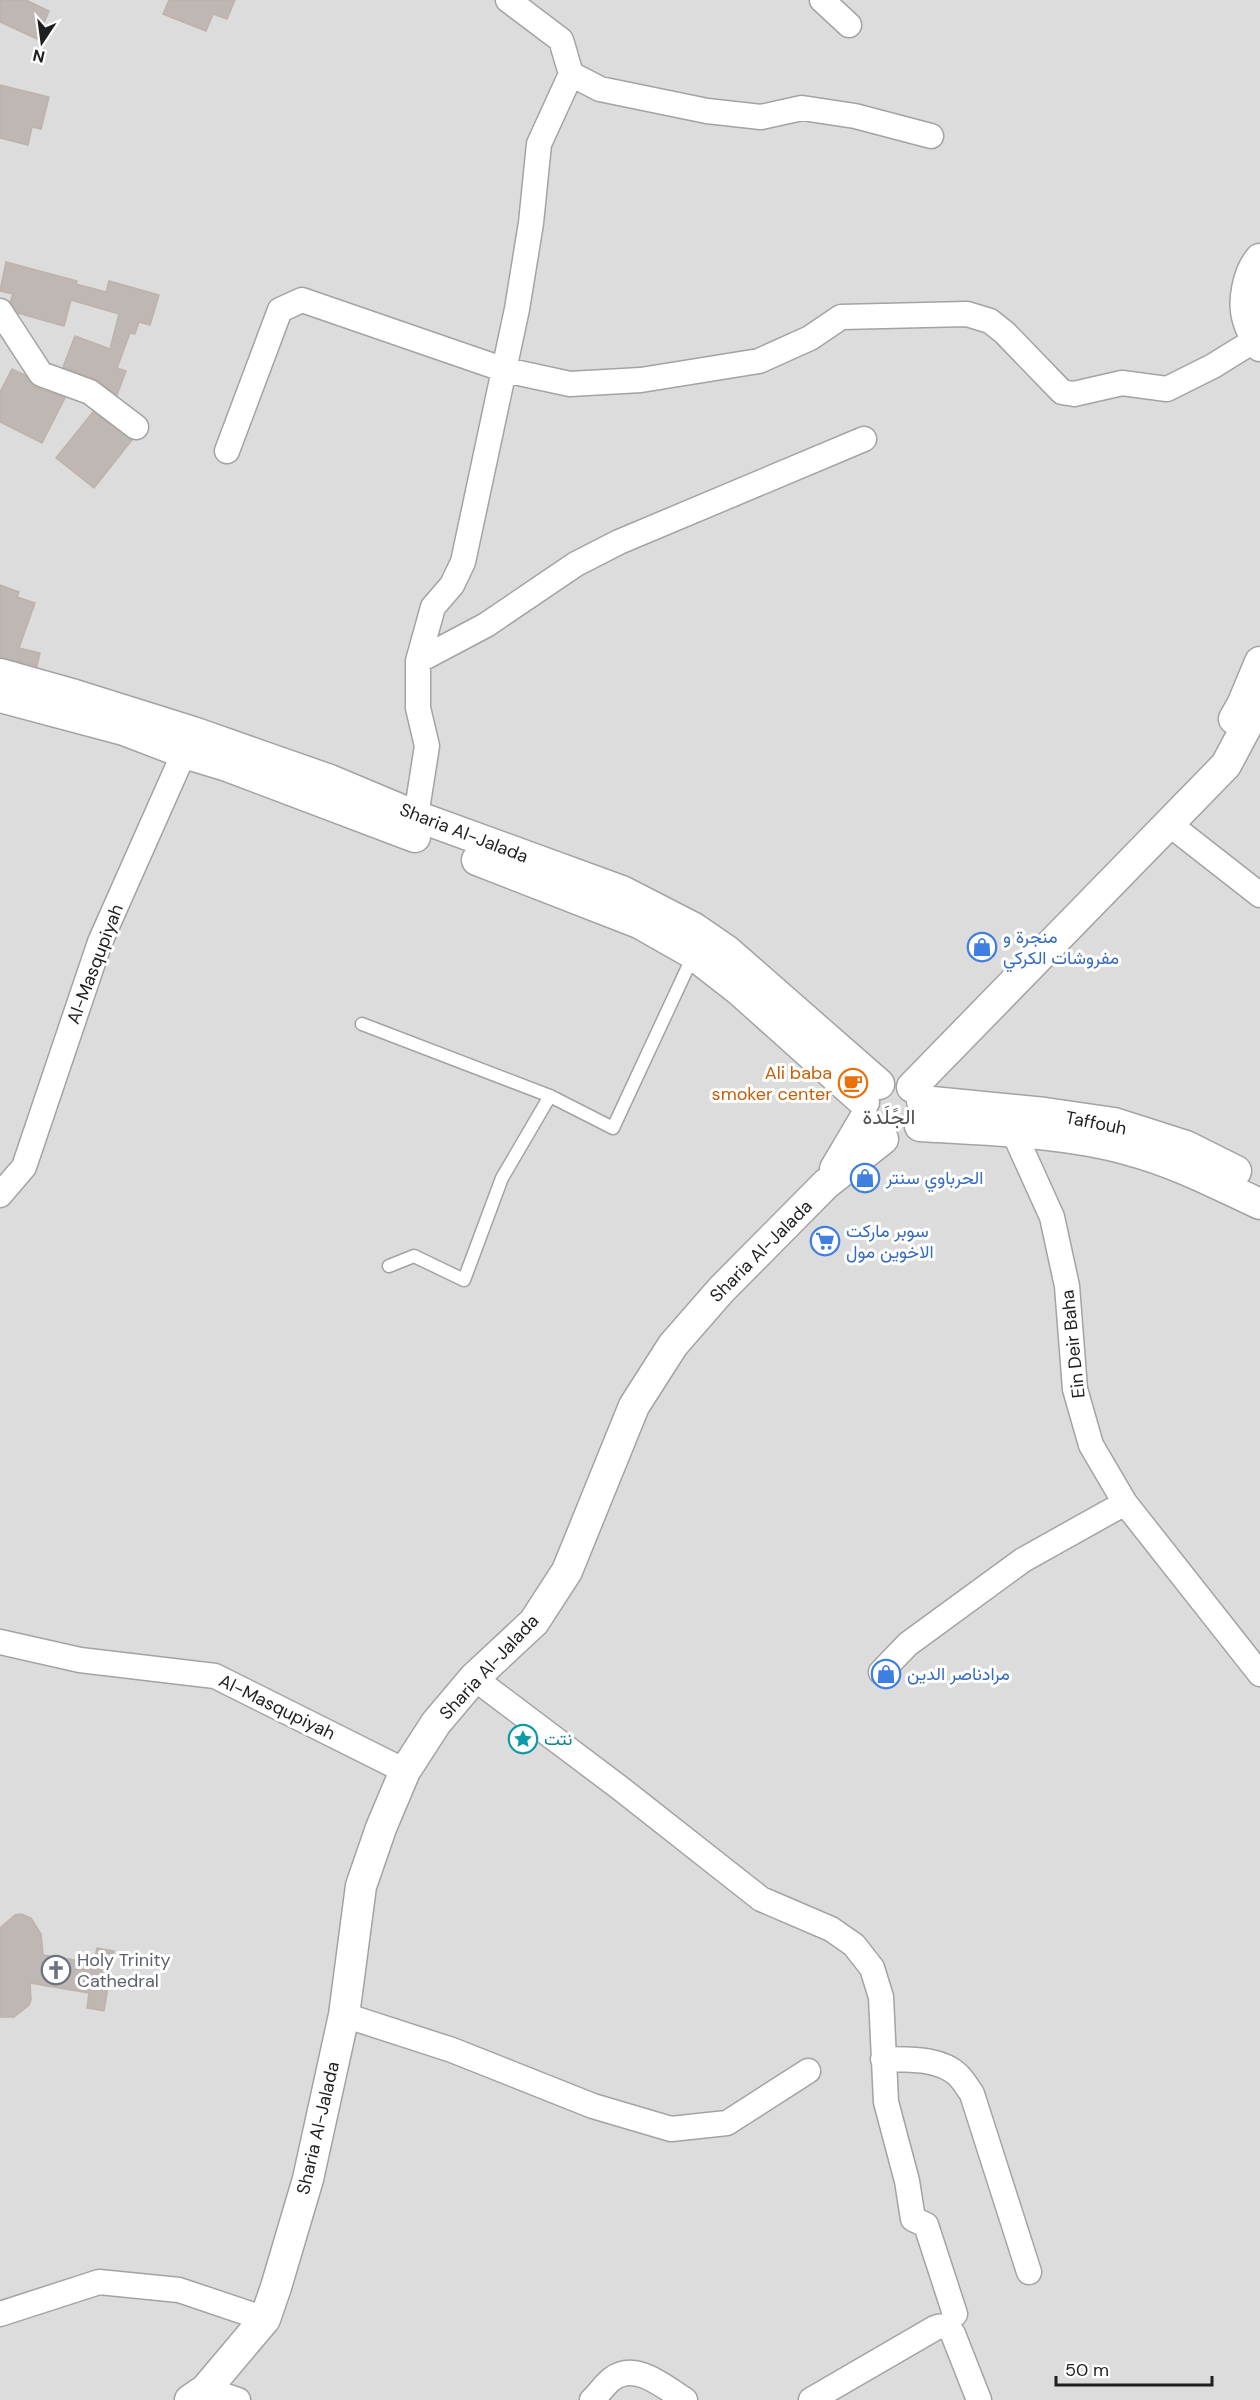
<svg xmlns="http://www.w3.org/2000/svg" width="1260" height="2400" font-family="'DM Sans',Vazirmatn,sans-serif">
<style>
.residential{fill:#dddcdc}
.building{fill:#bfb7b3;stroke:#bfb2aa;stroke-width:1.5}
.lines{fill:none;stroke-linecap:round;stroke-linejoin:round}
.service-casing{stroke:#a3a3a3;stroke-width:15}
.minor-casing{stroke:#a3a3a3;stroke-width:27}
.tertiary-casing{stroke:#a3a3a3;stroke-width:33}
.service{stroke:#fff;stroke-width:12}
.minor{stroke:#fff;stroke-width:24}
.tertiary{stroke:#fff;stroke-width:30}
.labels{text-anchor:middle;stroke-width:6;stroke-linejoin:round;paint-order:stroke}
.street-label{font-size:18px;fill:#1f1f1f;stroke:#fff}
.shop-label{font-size:18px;fill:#366cbe;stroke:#fff;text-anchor:start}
.food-label{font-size:18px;fill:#c56008;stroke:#fff;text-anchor:end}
.culture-label{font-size:18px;fill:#0d838f;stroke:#fff;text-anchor:start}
.worship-label{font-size:18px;fill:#5b616d;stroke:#fff;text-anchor:start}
.quarter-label{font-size:21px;fill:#525252;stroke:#fff}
</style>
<rect width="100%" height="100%" fill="#efebe6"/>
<path class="residential" d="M0 0H1260V2400H0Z"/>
<path class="building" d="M0 0H26L49 11 37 39 0 22Z
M169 0H235L227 19 213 14 206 31 163 14Z
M0 85 49 97 41 129 32 127 28 145 0 138Z
M6 262 77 281 76 284 106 292 109 281 159 295 150 325 139 322 135 334 130 333 117 368 126 371 117 395 95 379 63 367 75 336 110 349 119 314 71 300 64 326 18 313 10 302 13 294 0 291Z
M12 369 25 375 35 387 65 398 42 443 0 422V392Z
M93 412 132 440 94 488 56 458Z
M0 585 19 592 17 597 35 603 19 648 40 653 37 666 0 657Z
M21 1914 31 1918 41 1934 43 1955 94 1963 97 1948 114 1951 104 2011 87 2008 89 1993 30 1983 31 2000 29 2005 14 2017H0V1928L15 1915Z"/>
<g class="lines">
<g class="service-casing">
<path id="service" d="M362 1024 550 1096 613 1128 693 956
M389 1266 414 1256 464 1280 502 1178 550 1096"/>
</g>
<g class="minor-casing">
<path id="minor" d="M822 0 849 25
M571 74 600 89 707 111 761 117 802 108 855 116 931 136
M0 311 41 374 90 392 136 427
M227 451 280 310 302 300 505 370 570 384 641 380 759 361 810 338 841 317 967 314 990 321 1005 333 1062 392 1074 394 1122 383 1167 389 1213 366 1260 337
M418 661 486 625 576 564 619 542 864 439
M1168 823 1260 895
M417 833 416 816 427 746 418 708V661L433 607 452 585 463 562 517 309 531 223 539 144 571 74 561 40 508 0
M1014 1115V1133L1052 1217 1067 1286 1075 1389 1091 1445 1125 1503 1260 1674
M0 1195 24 1167 100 942 191 737
M0 1642 80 1660 215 1676 405 1771
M881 1672 908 1644 1023 1560 1125 1503
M474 1678 620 1788 761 1899 831 1929 854 1945 872 1968 881 1997 886 2102 907 2181 913 2219 926 2225 955 2314
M344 2015 452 2050 593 2106 671 2129 727 2123 808 2071
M883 2059C907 2060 939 2057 958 2075 963 2080 968 2088 972 2094L1029 2272
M0 2314 99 2282 179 2290 265 2319
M206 2389 238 2400
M592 2400C599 2394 604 2385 612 2379 636 2361 664 2387 685 2400
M811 2400 935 2328C942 2325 949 2327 953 2334L979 2400"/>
</g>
<g class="tertiary-casing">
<path id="tertiary" d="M1260 259C1248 273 1242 302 1248 320 1250 329 1256 338 1260 346
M0 674 75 695 193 732 330 780 416 816 622 891 694 928 726 950 879 1084
M0 697 124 730 184 753 227 766 415 837
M1234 719 1242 705 1260 662
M477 860 639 923 690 952 740 991 864 1102
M912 1087 1226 765 1260 701
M922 1101 1045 1113 1114 1123 1186 1146 1236 1171
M920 1126C987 1130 1065 1132 1129 1150 1175 1162 1217 1184 1260 1204
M835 1169 864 1120
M190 2400 206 2389 265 2319 276 2287 308 2179 344 2015 361 1886 381 1828 405 1771 436 1723 474 1678 534 1622 567 1571 634 1406 673 1345 721 1290 826 1184 883 1139"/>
</g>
<use href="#service" class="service"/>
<use href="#minor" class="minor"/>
<use href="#tertiary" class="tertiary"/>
</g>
<defs>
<g id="shop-ring" transform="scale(1.5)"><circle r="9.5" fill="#fff" stroke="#3f7fe0" stroke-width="1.5"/><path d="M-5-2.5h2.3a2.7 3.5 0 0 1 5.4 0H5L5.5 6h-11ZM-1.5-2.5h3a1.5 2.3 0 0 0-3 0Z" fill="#3f7fe0"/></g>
<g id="cafe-ring" transform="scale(1.5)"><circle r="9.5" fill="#fff" stroke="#e8710a" stroke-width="1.5"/><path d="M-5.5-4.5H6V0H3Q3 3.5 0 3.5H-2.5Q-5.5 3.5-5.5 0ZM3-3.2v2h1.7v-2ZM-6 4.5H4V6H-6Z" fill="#e8710a"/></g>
<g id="supermarket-ring" transform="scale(1.5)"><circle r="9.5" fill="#fff" stroke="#3f7fe0" stroke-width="1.5"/><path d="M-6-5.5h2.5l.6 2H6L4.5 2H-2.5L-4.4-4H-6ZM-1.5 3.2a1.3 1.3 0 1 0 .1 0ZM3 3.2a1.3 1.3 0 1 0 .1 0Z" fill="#3f7fe0"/></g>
<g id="sight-ring" transform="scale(1.5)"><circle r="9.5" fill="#fff" stroke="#0f9aa8" stroke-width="1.5"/><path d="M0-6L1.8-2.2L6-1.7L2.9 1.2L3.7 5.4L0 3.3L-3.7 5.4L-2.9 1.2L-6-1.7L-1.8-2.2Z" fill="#0f9aa8"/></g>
<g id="church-ring" transform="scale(1.5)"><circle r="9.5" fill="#fff" stroke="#6b7280" stroke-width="1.5"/><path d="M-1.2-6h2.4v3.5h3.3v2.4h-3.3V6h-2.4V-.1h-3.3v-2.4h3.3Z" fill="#6b7280"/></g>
</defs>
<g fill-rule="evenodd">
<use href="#shop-ring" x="982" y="947"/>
<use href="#cafe-ring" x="853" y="1083"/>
<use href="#shop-ring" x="865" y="1178"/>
<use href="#supermarket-ring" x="825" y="1241"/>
<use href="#shop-ring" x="886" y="1674"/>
<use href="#sight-ring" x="523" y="1739"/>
<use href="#church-ring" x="56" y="1970"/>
</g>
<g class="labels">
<g class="street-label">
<text transform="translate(464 833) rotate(21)" y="6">Sharia Al-Jalada</text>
<text transform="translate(95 964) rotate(-69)" y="6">Al-Masqupiyah</text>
<text transform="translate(1096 1123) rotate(11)" y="6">Taffouh</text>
<text transform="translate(761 1251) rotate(-45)" y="6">Sharia Al-Jalada</text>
<text transform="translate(1073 1344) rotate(-96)" y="6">Ein Deir Baha</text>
<text transform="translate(489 1667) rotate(-47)" y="6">Sharia Al-Jalada</text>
<text transform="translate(277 1707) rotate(26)" y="6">Al-Masqupiyah</text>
<text transform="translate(318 2128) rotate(-77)" y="6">Sharia Al-Jalada</text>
</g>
<g class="shop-label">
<text x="1003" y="943">منجرة و<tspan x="1003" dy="21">مفروشات الكركي</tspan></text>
<text x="886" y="1184">الحرباوي سنتر</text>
<text x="846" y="1237">سوبر ماركت<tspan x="846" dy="21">الاخوين مول</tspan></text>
<text x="907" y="1680">مرادناصر الدين</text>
</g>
<g class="food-label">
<text x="832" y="1079">Ali baba<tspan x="832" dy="21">smoker center</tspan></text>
</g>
<g class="culture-label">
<text x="544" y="1745">نتت</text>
</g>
<g class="worship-label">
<text x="77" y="1966">Holy Trinity<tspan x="77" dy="21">Cathedral</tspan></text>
</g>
<g class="quarter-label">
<text x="889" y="1124">الجًلَدة</text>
</g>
</g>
<g transform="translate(42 42) rotate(193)" stroke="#ffffff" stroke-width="4.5" paint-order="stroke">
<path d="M0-4.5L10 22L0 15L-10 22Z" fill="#1f1f1f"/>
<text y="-9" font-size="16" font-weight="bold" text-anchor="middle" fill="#1f1f1f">N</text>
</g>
<path d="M1056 2376v9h156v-9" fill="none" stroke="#1f1f1f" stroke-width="3"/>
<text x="1065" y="2376" font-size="18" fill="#1f1f1f" stroke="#ffffff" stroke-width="4.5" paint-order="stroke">50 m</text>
</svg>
